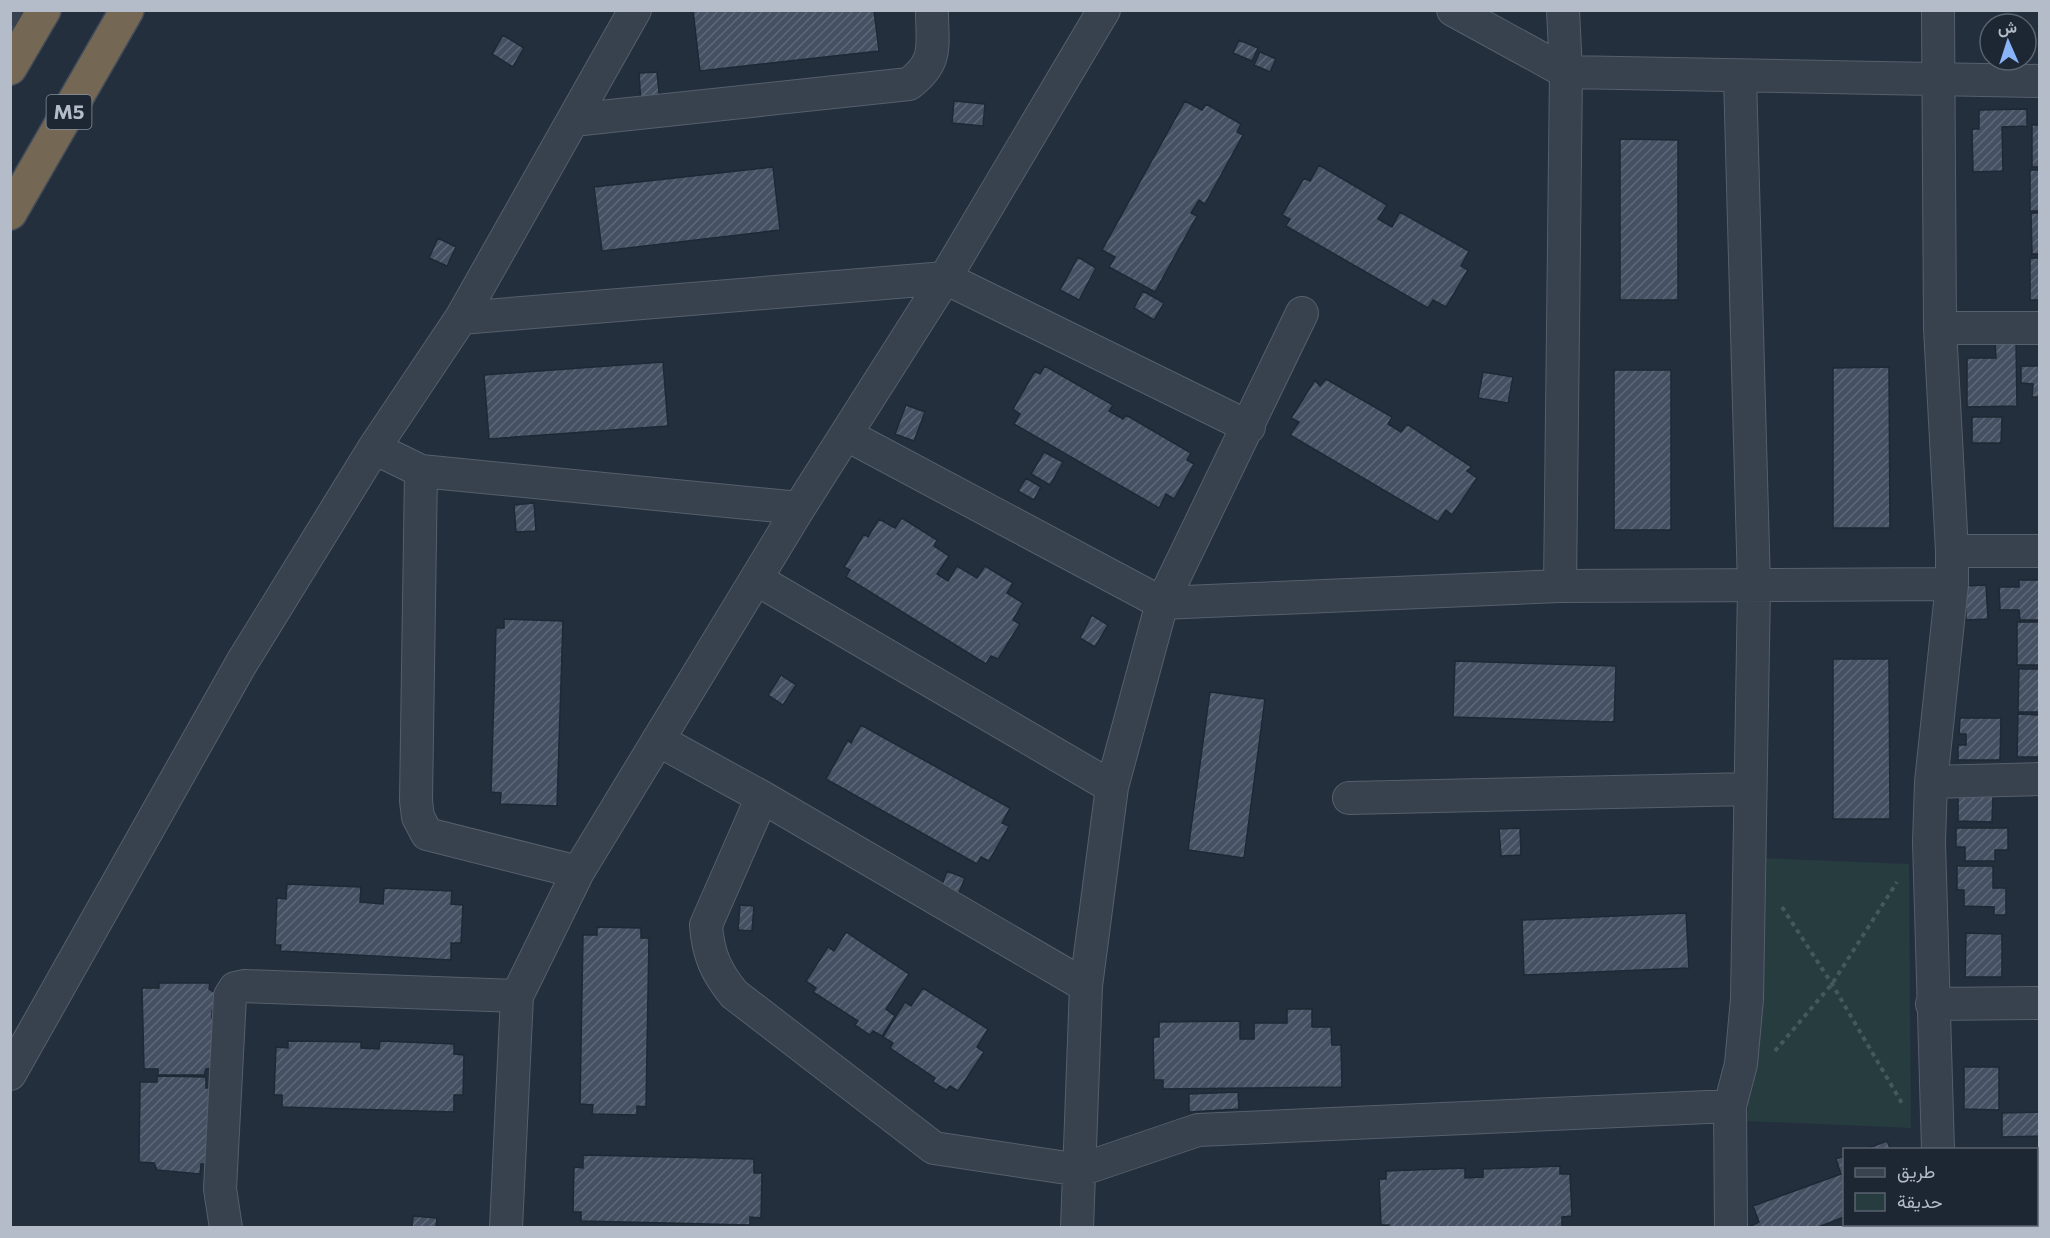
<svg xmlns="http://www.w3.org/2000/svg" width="2050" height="1238" font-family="Commissioner,Vazirmatn,sans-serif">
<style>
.green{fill:#263c3f}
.building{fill:url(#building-hatch);stroke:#1f2835;stroke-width:1.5}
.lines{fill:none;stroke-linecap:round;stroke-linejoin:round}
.minor-casing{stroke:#565f6c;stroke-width:34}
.highway-casing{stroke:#434c59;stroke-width:36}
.path{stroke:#44595c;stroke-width:4;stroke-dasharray:4.5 4.5;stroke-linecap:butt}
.minor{stroke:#38414e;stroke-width:32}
.highway{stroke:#746855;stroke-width:33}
.labels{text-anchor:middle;stroke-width:6;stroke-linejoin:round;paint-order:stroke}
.shield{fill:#1d2633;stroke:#878f9c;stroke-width:1.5}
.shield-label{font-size:20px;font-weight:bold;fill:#b4bcc9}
</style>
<defs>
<pattern id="building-hatch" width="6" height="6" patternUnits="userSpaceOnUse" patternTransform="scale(1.5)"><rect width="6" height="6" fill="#455162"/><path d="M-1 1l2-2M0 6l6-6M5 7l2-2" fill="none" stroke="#5d6877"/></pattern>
</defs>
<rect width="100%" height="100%" fill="#242f3e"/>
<path class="green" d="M1761 858 1909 864 1911 1128 1747 1121Z"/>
<path class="building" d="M693 10H874L879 51 700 71Z
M503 35 524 48 513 67 492 54Z
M1239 40 1258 48 1252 61 1233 53Z
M1260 52 1276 59 1270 72 1254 65Z
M657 72 660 103 641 105 639 73Z
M954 101 985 104 983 126 952 123Z
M1185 101 1202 110 1206 104 1241 124 1237 132 1243 135 1205 204 1199 200 1191 213 1197 216 1155 292 1109 267 1115 257 1102 250Z
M2027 109V126L2002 127 2003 171 1973 172 1972 129H1979V110Z
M2032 125H2040V167H2032Z
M1620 139 1678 140V300H1620Z
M1319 165 1387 205 1378 219 1392 227 1400 212 1469 251 1461 266 1468 270 1446 307 1433 300 1428 308 1286 226 1290 219 1282 215 1304 178 1310 181Z
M773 167 780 230 602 251 594 187Z
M2030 170H2040V211H2030Z
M2031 213H2040V254H2032Z
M438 238 456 247 447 266 429 258Z
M1078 257 1096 268 1079 300 1060 290Z
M2030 258H2040V300H2030Z
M1143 291 1164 303 1154 320 1134 308Z
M1995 341H2016L2017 406 1967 407V358H1996Z
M663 362 668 426 489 439 484 375Z
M1045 366 1113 405 1109 411 1123 419 1126 415 1191 453 1187 460 1194 464 1174 499 1166 494 1159 508 1014 424 1020 414 1013 409 1035 371 1040 374Z
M2021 366H2040V397H2032L2033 384 2021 383Z
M1889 367 1890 528H1833V368Z
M1614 370H1671V530H1614Z
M1483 372 1513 377 1508 403 1478 398Z
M1326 379 1392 417 1388 424 1401 432 1407 424 1472 467 1467 471 1477 478 1452 515 1446 510 1438 522 1290 435 1299 422 1291 418 1315 380 1320 386Z
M906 405 925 412 914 441 895 434Z
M1972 417H2002L2001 443H1972Z
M1044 452 1063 462 1050 485 1031 474Z
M1026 478 1041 487 1034 500 1018 491Z
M534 503 536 531 516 532 514 505Z
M902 518 937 540 934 546 949 556 937 574 948 581 957 566 977 578 985 566 1013 583 1007 593 1023 603 1013 620 1020 624 998 659 991 656 986 664 846 577 850 570 844 567 864 534 868 537 879 519 895 528Z
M2019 580H2040V620H2020L2019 610H2000L1999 587H2019Z
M1986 585 1988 619 1966 620 1965 586Z
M1092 615 1108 625 1095 647 1080 638Z
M504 619 563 621 557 806 500 804 501 793 491 792 496 628H504Z
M2017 622H2040V665H2017Z
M1833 659H1889L1890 819H1833Z
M1455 661 1616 666 1614 722 1453 717Z
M2019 669H2040V712H2018Z
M781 675 796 685 783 705 768 695Z
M1210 692 1265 699 1244 858 1188 850Z
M2018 714 2040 715V757H2017Z
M1960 718H2001L2000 760H1958V745H1966V734H1959Z
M861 725 1010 808 1002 823 1009 826 989 861 981 857 977 864 826 779 848 740 851 743Z
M1958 794H1993L1992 822 1958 821Z
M1520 828 1521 855 1501 856 1499 829Z
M1956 828H2008V850H1995V861H1965V847H1956Z
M1957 866H1993V888H2006V915H1994V907L1964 906V890H1957Z
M947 871 965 878 957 897 940 890Z
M287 884 361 887 360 902 383 904 384 888 452 891 451 904 463 905 461 943H451V960L280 951 281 945H275L277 898 286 899Z
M740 905 754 906 752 931 738 930Z
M1686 913 1689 968 1524 975 1522 920Z
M597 927 641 928V938H649L646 1107 637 1106V1115L592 1114 593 1105 580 1104 583 935H597Z
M846 932 909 974 886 1009 895 1016 882 1036 873 1031 870 1035 855 1025 858 1021 813 992 816 988 806 981 828 947 834 951Z
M1966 933 2002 934V977H1965Z
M159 983H210L209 989 216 993V1008L212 1011V1018H217L213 1068 206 1069 204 1075H158V1069H144L142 988H159Z
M923 988 988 1029 977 1047 984 1052 958 1091 950 1086 946 1090 933 1082 935 1078 890 1048 893 1043 883 1037 905 1002 911 1006Z
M1287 1009H1312V1027H1331L1332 1045H1341L1342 1087 1163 1089V1080H1154L1153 1037H1159V1022L1240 1021V1039H1254V1023H1287Z
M288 1041 361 1042V1048L379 1049 380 1041 454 1044V1054L464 1055 463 1095H454V1112L282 1107V1095H274L276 1047 288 1048Z
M1964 1067H1999V1110L1964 1109Z
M157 1076 206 1077V1088H212L208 1164H201L200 1174 157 1170 154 1163 139 1162 140 1082H157Z
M1238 1092 1239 1109 1189 1112V1094Z
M2040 1112V1136L2002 1137V1113Z
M1887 1141 1891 1150H1863Z
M583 1155 754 1159V1173H762L761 1218 750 1217V1225L581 1221V1212H573L574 1167 583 1168Z
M1844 1156V1217L1816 1228H1748L1759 1222 1753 1206 1841 1174 1836 1159Z
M2036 1160 2040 1174V1199L2036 1200Z
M1560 1166V1174H1570L1572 1216 1562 1217V1228H1389V1225H1381L1379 1179H1386V1171L1465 1168V1178L1483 1177V1169Z
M413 1216 437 1218 436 1228H412Z"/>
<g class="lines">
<g class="minor-casing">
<path id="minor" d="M14 10 39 20
M1453 10 1566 72 2040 81
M573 120 909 84C939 61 932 46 932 10
M461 318 945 278 1249 427
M1940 328H2040
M847 435 1162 603 1560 586 1952 584
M374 448 421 471 416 801 418 817 427 834 578 872
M421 471 799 508
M1952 551H2040
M756 579 1112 787
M1560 586 1566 72 1563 10
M658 740 762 797 1086 986
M1931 782 2040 779
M762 797 706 925C708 954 716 972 734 994L934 1148 1080 1170 1198 1130 1730 1106
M1349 798 1750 789
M1932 1004 2040 1003
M10 1074 241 664 374 448 461 318 635 10
M1938 1150 1929 842 1931 782 1952 584V551L1940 328 1938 10
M1976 1224 1980 1228
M226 1228 220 1189 230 996 235 988 244 986 517 996
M506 1228 517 996 578 872 799 508 945 278 1104 10
M1077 1228 1086 986 1112 787 1162 603 1302 313
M1731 1228 1730 1106 1741 1064 1747 999 1754 587 1740 76
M1882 1228 1887 1224"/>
</g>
<g class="highway-casing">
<path id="highway" d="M10 68 44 10
M10 213 127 10"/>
</g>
<path class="path" d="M1782 907 1832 984 1903 1105
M1775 1051 1832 984 1897 882"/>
<use href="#minor" class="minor"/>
<use href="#highway" class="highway"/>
</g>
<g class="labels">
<rect class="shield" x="46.5" y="95" width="45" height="34" rx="4.5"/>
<g class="shield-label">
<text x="69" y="119">M5</text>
</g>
</g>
<rect width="2050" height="1238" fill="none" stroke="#b4bcc9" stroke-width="24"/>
<rect x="1843" y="1148" width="195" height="78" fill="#1d2633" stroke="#59626f" stroke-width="1.5"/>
<rect x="1855" y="1168" width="30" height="9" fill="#38414e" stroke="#59626f" stroke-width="1.5"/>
<text x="1897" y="1178" font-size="18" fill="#b4bcc9">طريق</text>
<rect x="1855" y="1193" width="30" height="18" fill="#263c3f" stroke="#59626f" stroke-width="1.5"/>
<text x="1897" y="1208" font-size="18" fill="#b4bcc9">حديقة</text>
<g transform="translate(2008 42) rotate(357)"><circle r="28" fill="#1d2633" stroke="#59626f" stroke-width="1.5"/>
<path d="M0-4.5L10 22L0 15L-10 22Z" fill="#8ab4f8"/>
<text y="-9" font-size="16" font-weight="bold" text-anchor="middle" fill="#b4bcc9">ش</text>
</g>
</svg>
